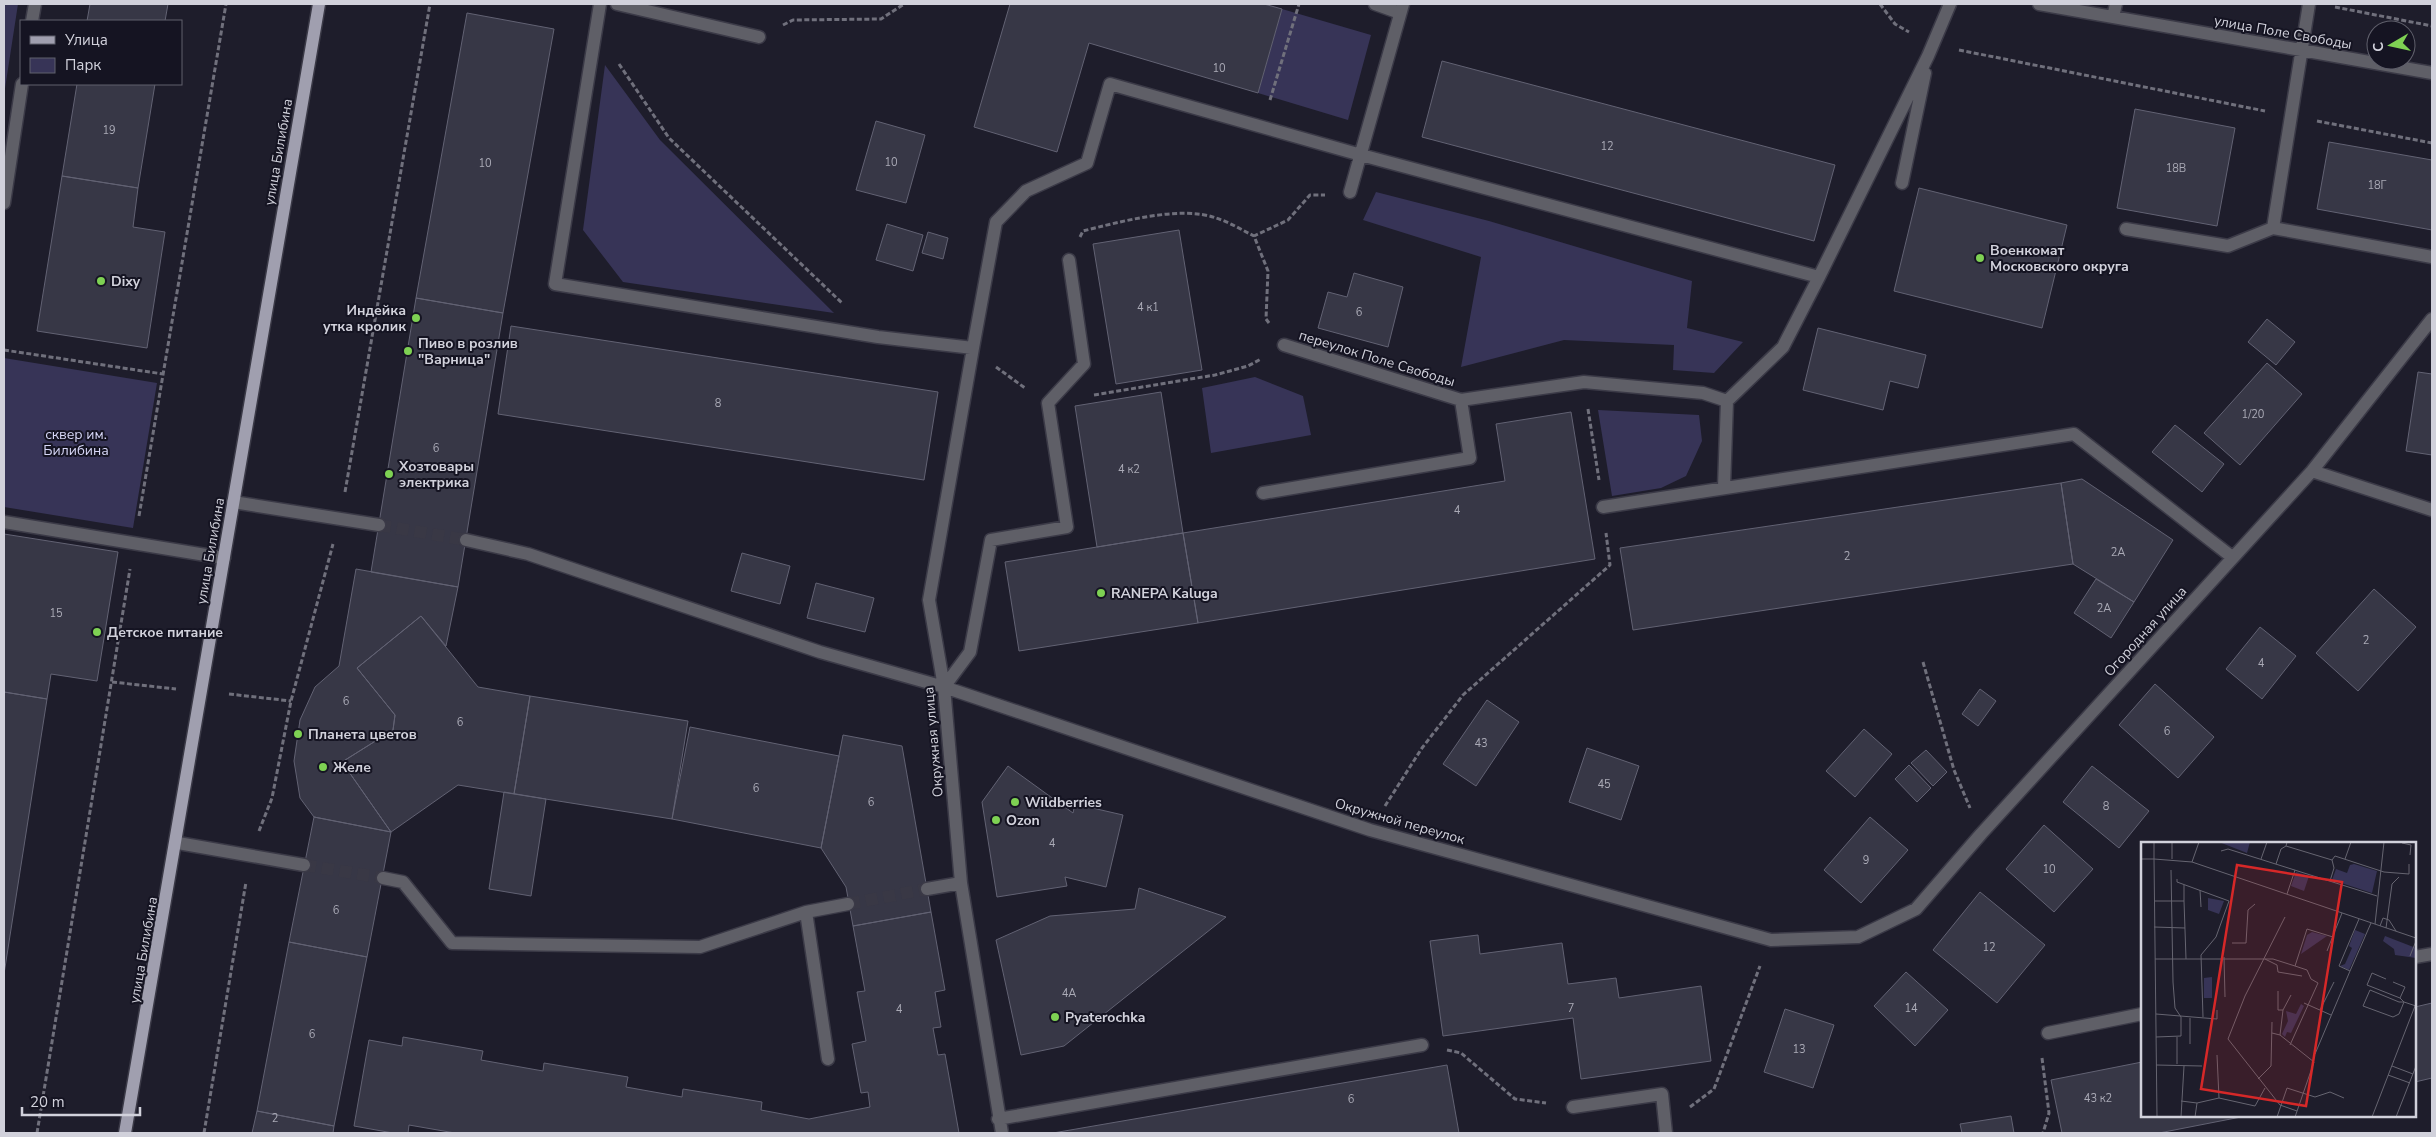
<svg xmlns="http://www.w3.org/2000/svg" width="2436" height="1137" font-family="'Nunito Sans',sans-serif">
<style>
.green{fill:#373457}
.building{fill:#373746;stroke:#626273}
.lines{fill:none;stroke-linecap:round;stroke-linejoin:round}
.minor-tunnel{stroke:#393845;stroke-width:12;stroke-dasharray:12 6;stroke-linecap:butt}
.minor-casing{stroke:#3b3a47;stroke-width:15}
.major-casing{stroke:#3b3a47;stroke-width:15}
.path{stroke:#70707c;stroke-width:3;stroke-dasharray:5 2.5;stroke-linecap:butt}
.minor{stroke:#5f5f67;stroke-width:12}
.major{stroke:#a09faf;stroke-width:12}
.poi-dot{fill:#7ed153;stroke:#151422;stroke-width:2}
.labels{text-anchor:middle;stroke-width:4;stroke-linejoin:round;paint-order:stroke}
.number-label{font-size:11px;fill:#aaaab6}
.street-label{font-size:14px;fill:#d1d1db;stroke:#151422}
.poi-label{font-size:14px;font-weight:bold;fill:#d1d1db;stroke:#151422;text-anchor:start}
.park-label{font-size:14px;fill:#d7d7f7;stroke:#151422}
.inset-road{fill:none;stroke:#666571;stroke-width:1}
.view{fill:#d62828;fill-opacity:0.15;stroke:#d62828;stroke-width:2.5}
.inset-edge{fill:none;stroke:#d1d1db;stroke-width:2.5}
</style>
<rect width="100%" height="100%" fill="#1e1d2b"/>
<path class="green" d="M4 4H18L4 95Z
M1282 9 1371 35 1348 120 1258 93Z
M605 65 660 140 834 313 623 282 583 230Z
M1376 192 1489 221 1692 281 1687 328 1743 342 1714 373 1673 370 1674 345 1564 340 1461 367 1481 257 1363 220Z
M4 358 157 383 133 528 4 507Z
M1255 377 1303 396 1311 435 1211 453 1202 388Z
M1598 410 1699 415 1702 441 1686 476 1661 488 1612 496Z"/>
<path class="building" d="M90 4H168L165 21H87Z
M1010 4H1264L1282 9 1258 93 1089 43 1057 152 974 127Z
M467 13 554 29 503 313 416 298Z
M1442 61 1835 165 1814 241 1422 137Z
M77 84H155L138 188 62 176Z
M2135 109 2235 128 2217 226 2117 208Z
M876 121 925 135 906 203 856 190Z
M2329 142 2432 160V230L2317 209Z
M62 176 138 188 133 227 165 232 147 348 37 331Z
M1919 188 2067 225 2042 328 1894 291Z
M887 224 923 235 913 271 876 260Z
M1179 230 1202 370 1116 384 1093 244Z
M928 232 948 238 943 259 922 253Z
M1354 273 1403 287 1388 347 1318 328 1328 292 1347 297Z
M416 298 503 313 458 587 371 572Z
M2267 319 2295 342 2276 365 2248 342Z
M511 326 938 392 924 480 498 414Z
M1818 328 1926 355 1918 388 1890 381 1883 410 1803 390Z
M2267 363 2302 394 2240 465 2204 433Z
M2418 372 2432 374V455L2406 451Z
M1161 392 1183 533 1097 547 1075 406Z
M1571 412 1595 559 1198 623 1183 533 1505 481 1496 424Z
M2175 425 2224 464 2202 492 2152 452Z
M2082 479 2173 540 2134 602 2073 564 2061 483Z
M2061 483 2073 564 1633 630 1620 548Z
M1183 533 1198 623 1019 651 1005 562Z
M4 534 118 552 97 681 51 674 47 699 4 692Z
M742 553 790 566 780 604 731 591Z
M356 569 458 587 446 646 421 616 357 668 395 715 393 730 342 762 391 832 314 817 300 798 294 761 300 720 315 687 339 666Z
M2096 579 2134 602 2111 638 2074 613Z
M816 583 874 598 865 632 807 618Z
M2374 589 2416 627 2358 691 2316 653Z
M421 616 478 687 530 696 514 794 458 785 391 832 342 762 393 730 395 715 357 668Z
M2260 627 2296 656 2262 699 2226 669Z
M2155 684 2214 737 2178 778 2119 725Z
M1980 689 1996 701 1978 726 1962 714Z
M4 692 47 699 4 974Z
M530 696 688 721 672 819 514 794Z
M1487 700 1519 722 1476 786 1443 764Z
M690 727 839 756 821 848 672 819Z
M1864 729 1892 754 1855 797 1826 771Z
M843 735 902 746 931 912 853 926 846 887 821 848Z
M1587 748 1639 766 1621 820 1569 802Z
M1926 750 1947 772 1933 786 1911 763Z
M1909 765 1931 788 1917 802 1895 779Z
M1008 766 1073 813 1075 804 1123 815 1106 887 1065 877 1067 886 997 897 982 802Z
M2092 766 2149 811 2119 848 2063 802Z
M504 792 546 799 531 896 489 889Z
M314 817 391 832 367 957 289 942Z
M1870 817 1908 850 1861 903 1824 870Z
M2044 825 2093 869 2054 912 2006 869Z
M1139 888 1226 917 1064 1046 1021 1055 996 940 1050 916 1135 909Z
M1980 892 2045 945 1997 1003 1933 950Z
M931 912 945 990 935 992 941 1027 933 1028 938 1055 945 1054 959 1133H455L409 1125 408 1133H393L354 1126 369 1040 402 1046 403 1037 483 1051 481 1060 543 1071 544 1063 628 1077 626 1087 682 1097 683 1089 762 1102 761 1110 809 1119 870 1107 868 1092 861 1093 852 1044 866 1041 857 992 865 991 853 926Z
M1478 935 1480 954 1562 943 1568 984 1616 978 1619 998 1701 986 1711 1061 1581 1079 1573 1018 1443 1036 1430 941Z
M289 942 367 957 334 1126 257 1111Z
M1906 972 1948 1010 1915 1046 1874 1006Z
M2432 1003V1078L2415 1082V1007Z
M1785 1009 1834 1025 1813 1088 1764 1072Z
M2142 1062V1116H2246L2159 1133H2062L2051 1080Z
M1447 1065 1459 1133H1053Z
M257 1111 334 1126 333 1133H252Z
M2011 1116 2014 1133H1962L1960 1124Z"/>
<g class="lines">
<path class="minor-tunnel" d="M379 525 466 540
M304 865 383 878
M848 904 927 889"/>
<g class="minor-casing">
<path id="minor" d="M600 4 555 284 878 337 973 348 996 222 1026 191 1087 163 1110 84 1361 155 1819 277
M617 4 759 37
M1375 4 1400 13
M2039 4 2432 73
M2309 4 2273 228 2432 257
M2113 17 2116 4
M32 21 35 4
M1902 183 1925 73
M1350 192 1403 4
M4 203 22 84
M2126 229 2228 246 2273 228
M1284 345 1461 400
M973 348 929 600 944 687 961 883 1002 1133
M2312 471 2432 510
M1724 487 1727 401 1783 347 1819 277 1928 56 1950 4
M1263 493 1470 458 1461 400 1584 382 1703 393 1727 401
M233 502 379 525
M1603 507 2074 434 2232 557
M4 522 224 558
M466 540 528 554 820 652 944 687 1370 830 1771 940 1858 937 1916 909 1981 834 2312 471 2432 319
M944 687 970 652 991 540 1067 527 1048 403 1084 364 1069 260
M178 843 304 865
M383 878 403 882 452 943 700 947 806 912 828 1059
M927 889 961 883
M806 912 848 904
M2415 957 2432 954
M2048 1033 2142 1014
M1573 1107 1662 1094 1666 1133
M998 1119 1422 1045"/>
</g>
<g class="major-casing">
<path id="major" d="M125 1133C193 757 254 380 319 4"/>
</g>
<path class="path" d="M1880 4 1895 24 1909 32
M2335 7 2432 26
M783 25 793 20 881 19 904 4
M1959 50 2265 111
M619 64 669 138 842 303
M1270 100 1299 4
M2317 121 2432 143
M1080 237 1083 231C1119 222 1181 205 1216 218 1229 222 1242 230 1254 236
M1269 323 1266 319 1268 271 1254 236 1288 220 1310 195H1325
M4 350 163 374
M996 367 1025 388
M1094 395 1215 375 1248 366 1261 359
M1588 409 1599 480
M345 492 430 4
M139 516 226 4
M1923 662 1954 770 1970 808
M112 682 176 689
M229 694 291 701
M1385 806 1422 748 1463 695 1610 565 1606 533
M259 831 272 798 291 701 333 544
M1447 1050 1461 1053 1515 1099 1546 1103
M2042 1058 2049 1113 2043 1133
M1690 1107 1714 1089 1760 966
M37 1133 130 569
M204 1133 246 882"/>
<use href="#minor" class="minor"/>
<use href="#major" class="major"/>
</g>
<g class="poi-dot">
<circle cx="1980" cy="258" r="5"/>
<circle cx="101" cy="281" r="5"/>
<circle cx="416" cy="318" r="5"/>
<circle cx="408" cy="351" r="5"/>
<circle cx="389" cy="474" r="5"/>
<circle cx="1101" cy="593" r="5"/>
<circle cx="97" cy="632" r="5"/>
<circle cx="298" cy="734" r="5"/>
<circle cx="323" cy="767" r="5"/>
<circle cx="1015" cy="802" r="5"/>
<circle cx="996" cy="820" r="5"/>
<circle cx="1055" cy="1017" r="5"/>
</g>
<g class="labels">
<g class="number-label">
<text x="1219" y="72">10</text>
<text x="109" y="134">19</text>
<text x="1607" y="150">12</text>
<text x="891" y="166">10</text>
<text x="485" y="167">10</text>
<text x="2176" y="172">18В</text>
<text x="2377" y="189">18Г</text>
<text x="1148" y="311">4 к1</text>
<text x="1359" y="316">6</text>
<text x="718" y="407">8</text>
<text x="2253" y="418">1/20</text>
<text x="436" y="452">6</text>
<text x="1129" y="473">4 к2</text>
<text x="1457" y="514">4</text>
<text x="2118" y="556">2А</text>
<text x="1847" y="560">2</text>
<text x="2104" y="612">2А</text>
<text x="56" y="617">15</text>
<text x="2366" y="644">2</text>
<text x="2261" y="667">4</text>
<text x="346" y="705">6</text>
<text x="460" y="726">6</text>
<text x="2167" y="735">6</text>
<text x="1481" y="747">43</text>
<text x="1604" y="788">45</text>
<text x="756" y="792">6</text>
<text x="871" y="806">6</text>
<text x="2106" y="810">8</text>
<text x="1052" y="847">4</text>
<text x="1866" y="864">9</text>
<text x="2049" y="873">10</text>
<text x="336" y="914">6</text>
<text x="1989" y="951">12</text>
<text x="1069" y="997">4А</text>
<text x="1571" y="1012">7</text>
<text x="1911" y="1012">14</text>
<text x="899" y="1013">4</text>
<text x="312" y="1038">6</text>
<text x="1799" y="1053">13</text>
<text x="2098" y="1102">43 к2</text>
<text x="1351" y="1103">6</text>
<text x="275" y="1122">2</text>
</g>
<g class="street-label">
<text transform="translate(2283 32) rotate(10)" y="5">улица Поле Свободы</text>
<text transform="translate(278 152) rotate(-80)" y="5">улица Билибина</text>
<text transform="translate(1377 358) rotate(17)" y="5">переулок Поле Свободы</text>
<text transform="translate(210 551) rotate(-80)" y="5">улица Билибина</text>
<text transform="translate(2145 631) rotate(-48)" y="5">Огородная улица</text>
<text transform="translate(933 742) rotate(-95)" y="5">Окружная улица</text>
<text transform="translate(1400 821) rotate(16)" y="5">Окружной переулок</text>
<text transform="translate(143 950) rotate(-80)" y="5">улица Билибина</text>
</g>
<g class="poi-label">
<text x="1990" y="255">Военкомат<tspan x="1990" dy="16">Московского округа</tspan></text>
<text x="111" y="286">Dixy</text>
<text x="406" y="315" text-anchor="end">Индейка<tspan x="406" dy="16">утка кролик</tspan></text>
<text x="418" y="348">Пиво в розлив<tspan x="418" dy="16">"Варница"</tspan></text>
<text x="399" y="471">Хозтовары<tspan x="399" dy="16">электрика</tspan></text>
<text x="1111" y="598">RANEPA Kaluga</text>
<text x="107" y="637">Детское питание</text>
<text x="308" y="739">Планета цветов</text>
<text x="333" y="772">Желе</text>
<text x="1025" y="807">Wildberries</text>
<text x="1006" y="825">Ozon</text>
<text x="1065" y="1022">Pyaterochka</text>
</g>
<g class="park-label">
<text x="76" y="439">сквер им.<tspan x="76" dy="16">Билибина</tspan></text>
</g>
</g>
<g transform="translate(2141 842)">
<rect width="275" height="275" fill="#1e1d2b"/>
<path d="M78 0H109L106 11ZM213 22 236 29 231 51 191 38 195 27 206 31 209 23ZM155 30 168 34 163 49 150 44ZM67 56 83 59 78 72 67 68ZM214 88 224 92 208 128 199 124 204 122 211 106 208 104ZM171 90 186 94 160 112 166 93ZM244 94 275 106V116L254 113 253 107 242 99ZM71 135V156H63V136ZM160 162 163 164 150 191 146 190 144 195 141 192 147 179 145 169 155 172Z" fill="#373457"/>
<path class="inset-road" d="M146 0 145 4 191 18 194 14 243 30 268 32V22M261 1 270 3 269 13M80 9 87 7 236 54M0 17H13V0M31 17V0M120 17 126 0M204 17 210 0M51 20 58 0M135 22 140 7 145 4M36 37V40L88 59 75 95 60 113 62 175M189 39 193 26 191 18M59 48 60 65M146 52 154 28M13 59H43V43M43 59 45 117M144 75 104 154 87 197 139 263 156 269M218 77 198 124 209 129 230 81M234 82 243 0M239 84 242 76 248 78 255 89M13 85 44 86M245 86 251 42 258 35M91 101H105L107 68 114 62M186 109 201 71M269 114 275 99M83 115 84 155M14 117H132L154 124M124 117 136 123 137 130 161 134M245 137 231 131 226 143 259 156 263 160 258 172 252 175 222 164 229 148 258 160H263L275 164M252 140 264 145 259 156M137 149V168H142L139 193M163 161 190 173M142 168 150 153M179 168 193 140M15 172 76 177V168M131 191 139 193 173 220 154 275M15 195 40 194V175L34 166 32 140 30 28M36 195V222M49 202V176M149 203 177 141 170 137 166 128 154 124 166 87 192 95M174 212 209 129M15 223 61 224M251 224 272 232M247 233 269 241M117 237 130 224 131 180M78 256 114 264 124 246M40 259 56 261M16 275 13 17 51 20 275 96M40 275 43 224M54 275 56 261 78 256 76 213M136 275 146 246 174 255 189 250 203 256M231 275 274 164M255 275 275 224"/>
<path class="view" d="M96 23 201 40 165 264 60 247Z"/>
<rect width="275" height="275" class="inset-edge"/>
</g>
<rect width="2436" height="1137" fill="none" stroke="#d1d1db" stroke-width="10"/>
<rect x="20" y="20" width="162" height="65" fill="#151422" stroke="#60606c"/>
<rect x="30" y="36" width="25" height="8" fill="#a09faf" stroke="#60606c"/>
<text x="65" y="45" font-size="15" fill="#d1d1db">Улица</text>
<rect x="30" y="58" width="25" height="15" fill="#373457" stroke="#60606c"/>
<text x="65" y="70" font-size="15" fill="#d1d1db">Парк</text>
<g transform="translate(2391 45) rotate(261)"><circle r="24" fill="#151422" stroke="#60606c"/>
<path d="M0-4L9 19L0 12L-9 19Z" fill="#7ed153"/>
<text y="-8" font-size="14" font-weight="bold" text-anchor="middle" fill="#d1d1db">С</text>
</g>
<path d="M22 1107v8h118v-8" fill="none" stroke="#d1d1db" stroke-width="2.5"/>
<text x="30" y="1107" font-size="15" fill="#d1d1db" stroke="#151422" stroke-width="4" paint-order="stroke">20 m</text>
</svg>
